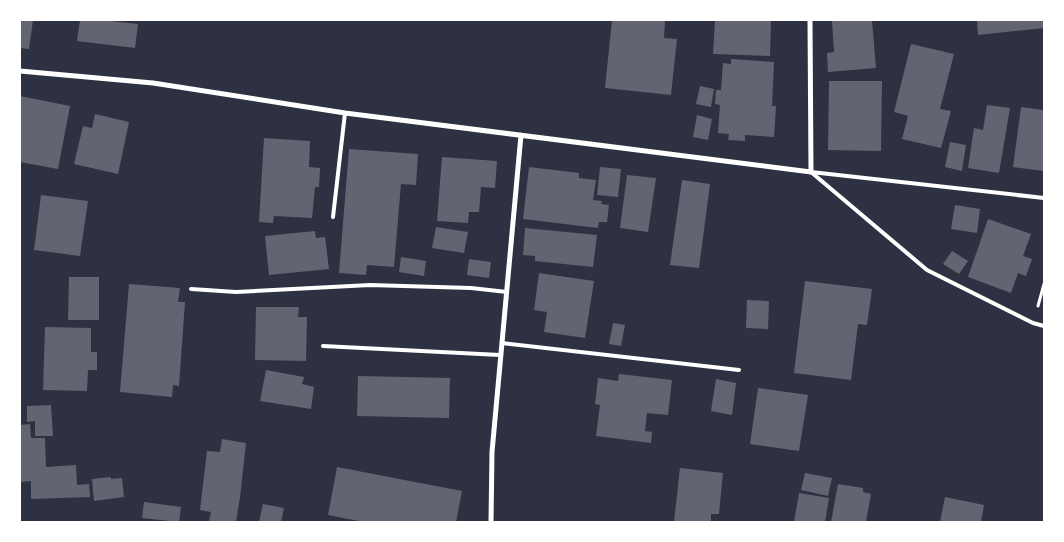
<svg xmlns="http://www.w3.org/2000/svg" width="1064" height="542" font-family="'Golos Text',sans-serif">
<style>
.building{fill:#626471}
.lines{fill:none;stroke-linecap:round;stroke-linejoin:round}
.path{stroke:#fff;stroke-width:3}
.service{stroke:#fff;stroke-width:4}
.minor{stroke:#fff;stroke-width:5}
</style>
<rect width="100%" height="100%" fill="#2d3142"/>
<path class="building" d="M20 20H33L29 49 20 48Z
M80 20H101L138 24 135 48 77 41Z
M612 20H665L664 38 677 39 671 95 605 88Z
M715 20H771L770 56 713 54Z
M832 20H872L876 68 828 72 827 53 834 52Z
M977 20H1044V28L978 35Z
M911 44 954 54 940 109 951 111 941 148 902 139 908 116 894 112Z
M731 59 774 62 772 106H776L774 137 745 135V141L728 140 729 134 718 133 720 105 715 104 716 90H721L723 63 731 64Z
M829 81H882L881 151 828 150Z
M700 86 714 89 711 107 696 104Z
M20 96 70 106 58 169 20 162Z
M987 105 1010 108 999 173 968 168 974 128 983 130Z
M1021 107 1044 110V171L1013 167Z
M95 114 129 122 118 174 74 164 83 126 92 128Z
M697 115 712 119 708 140 693 137Z
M264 138 310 141 309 167 320 168 319 187H315L312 218 274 216 273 223 259 222Z
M950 142 966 145 962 171 945 167Z
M349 149 418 154 416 185 401 184 394 267 367 265 366 275 339 273Z
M442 157 497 161 495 188 481 187 479 212H469L468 223 437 221Z
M529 167 579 173V178L596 180 593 200 602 201 601 204 609 205 607 222H599L598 228 523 219Z
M600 167 621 169 618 197 597 195Z
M627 175 656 178 648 232 620 228Z
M682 180 710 184 699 268 670 265Z
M41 195 88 201 80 256 34 250Z
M955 205 980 209 977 233 951 229Z
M988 219 1031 234 1023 256 1032 259 1026 276 1018 273 1011 293 968 277Z
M436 227 468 232 464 253 432 248Z
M525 228 597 235 593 267 535 261V256L523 255Z
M315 231 316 238 325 237 329 269 269 275 265 236Z
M952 251 968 261 959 274 943 264Z
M401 257 426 261 424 276 399 272Z
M469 259 491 262 489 278 467 275Z
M539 273 594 281 585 338 544 332 547 312 534 310Z
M69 277H99V320H68Z
M805 281 872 289 867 325 858 324 851 380 794 373Z
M129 284 180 288 178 302H185L179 386 173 385 172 397 120 392Z
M747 300 769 301 768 329 746 328Z
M256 307H299L298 317H307L306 361 255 360Z
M613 323 625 325 621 346 609 344Z
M45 327 91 328V352H97V370H88L87 391 43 390Z
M266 370 304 377 302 384 314 387 311 409 260 401Z
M619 374 672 380 668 415 647 413 645 431 652 432 651 443 596 436 600 405 595 404 598 378 618 381Z
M358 376 450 378 449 418 357 416Z
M716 379 736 383 732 415 711 411Z
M758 388 808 395 799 451 750 444Z
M51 405 53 436H35V421L27 422V406Z
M30 424 31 438H45L46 467 76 465 77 485 89 484 90 497 31 499V481L20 482V425Z
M222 439 246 443 240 497 236 522H209L211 512 200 510 207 451 220 452Z
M337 467 462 491 456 522H364L328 515Z
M680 468 723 473 719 514H711V522H674Z
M805 473 832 478 828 496 801 490Z
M111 477V479L122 478 124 497 94 501 92 479Z
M838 484 863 488V492L871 494 866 522H831Z
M799 493 829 498 825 522H794Z
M945 497 984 505 981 522H940Z
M144 502 181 507 179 522 142 518Z
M263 504 284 508 281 522H259Z"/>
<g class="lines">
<path class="path" d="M1038 306 1044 284"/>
<path class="service" d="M811 172 927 270 1033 323 1044 326
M811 172 1044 198
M333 217 345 113
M191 289 236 292 370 285 471 288 507 292
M502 343 739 370
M323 346 500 355"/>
<path class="minor" d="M20 71 153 83 345 113 811 172 810 20
M491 522 492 452 521 135"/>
</g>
<rect width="1064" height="542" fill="none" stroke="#ffffff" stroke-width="42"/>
</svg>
